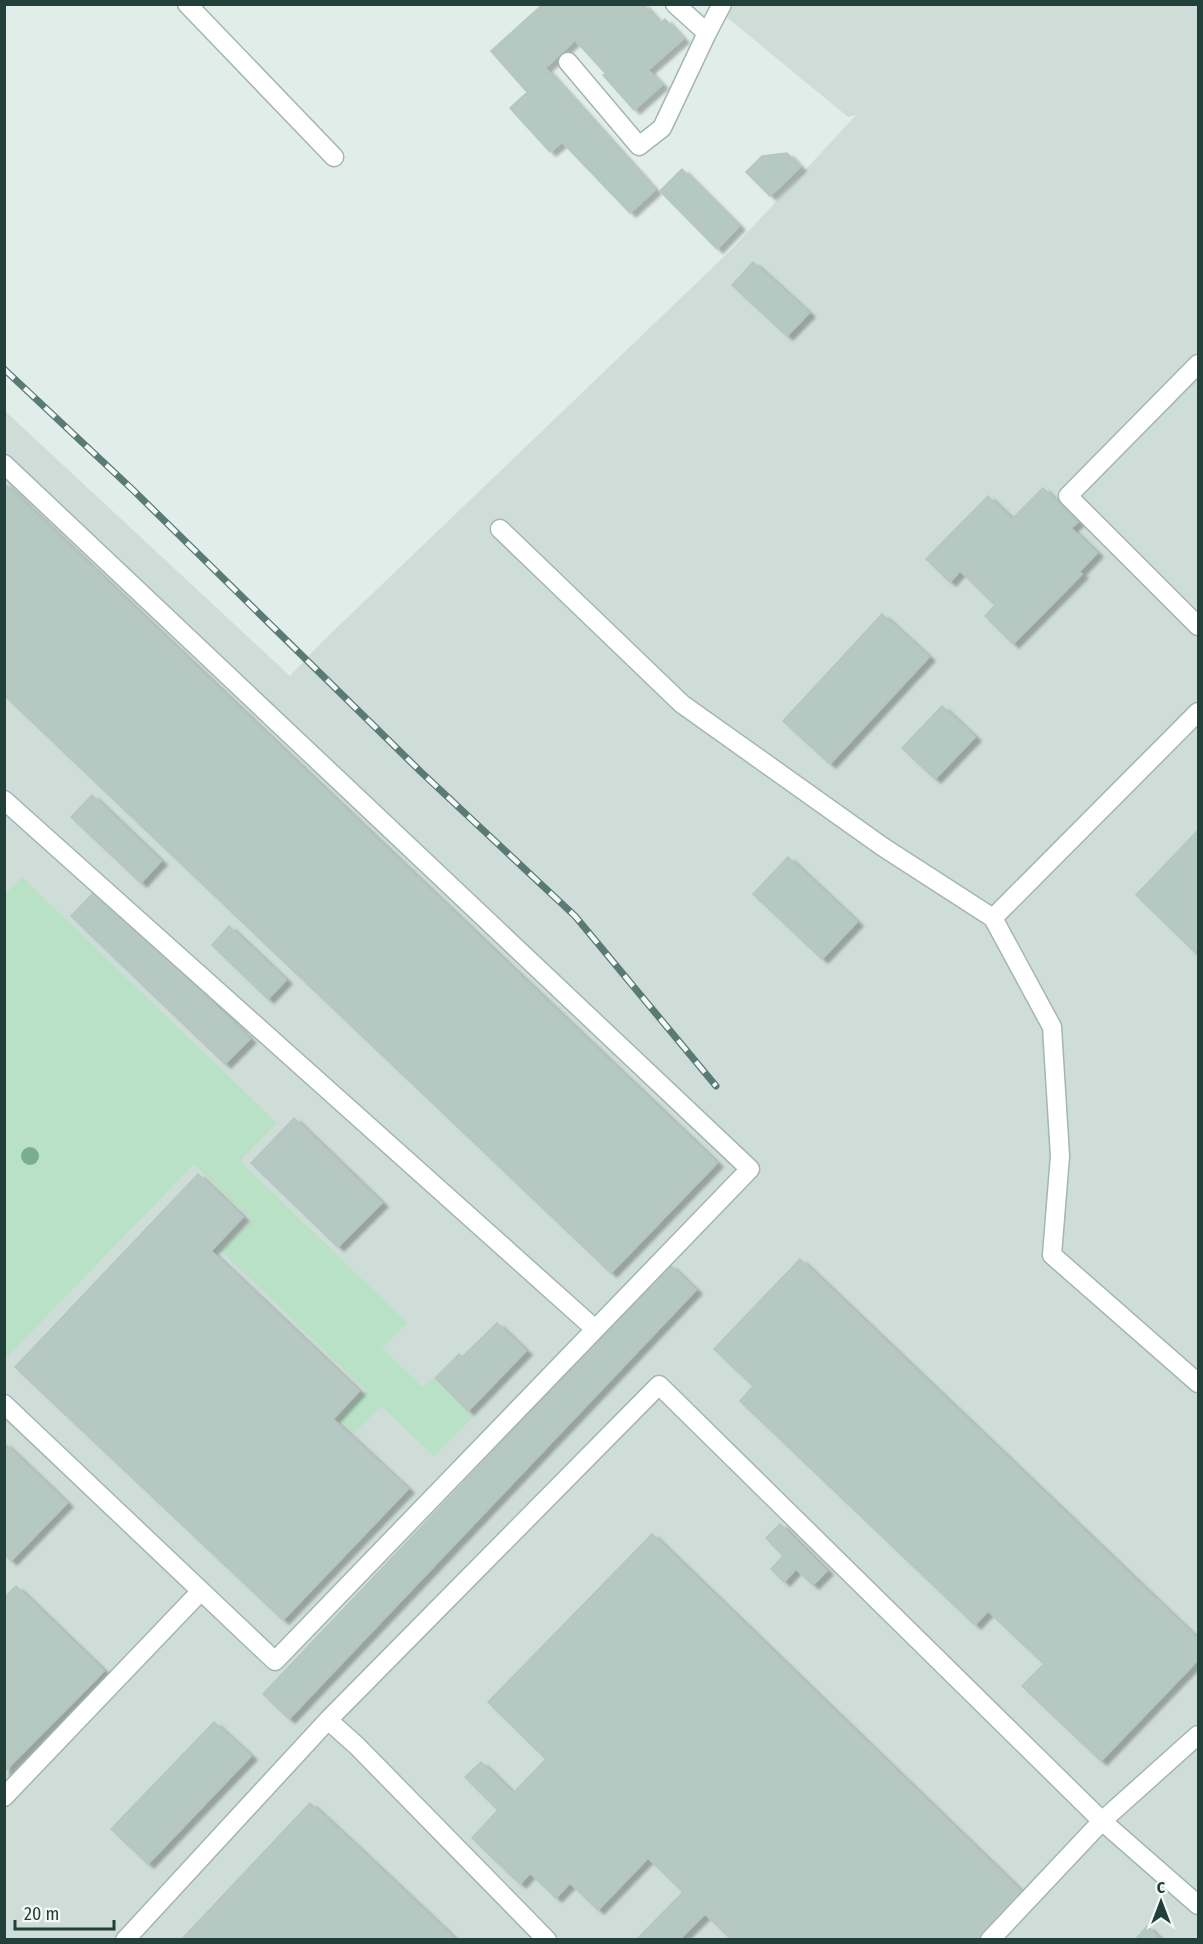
<svg xmlns="http://www.w3.org/2000/svg" width="1203" height="1944" font-family="'Fira Sans Condensed',sans-serif">
<style>
.built{fill:#cfddd8}
.green{fill:#b8e1c5}
.building{fill:#b6c8c2;stroke:#b3c7c0;stroke-width:1.5;filter:url(#shadow)}
.lines{fill:none;stroke-linecap:round;stroke-linejoin:round}
.minor-casing{stroke:#a3b6b1;stroke-width:21}
.minor{stroke:#fff;stroke-width:18}
.rail-casing{stroke:#5a7b75;stroke-width:7}
.rail{stroke:#f2f9f6;stroke-width:4.5;stroke-dasharray:14;stroke-linecap:butt}
.tree{fill:#7aae93}
</style>
<defs>
<filter id="shadow"><feDropShadow dx="6" dy="4" stdDeviation="1.5" flood-color="#0004"/></filter>
</defs>
<rect width="100%" height="100%" fill="#e1ede9"/>
<path class="built" d="M712 5H1198V1939H5L4 410 290 676 323 641 734 247 856 115 848 117Z"/>
<path class="green" d="M22 877 277 1123 240 1161 407 1323 382 1348 422 1387 432 1378 473 1417 434 1456 381 1406 354 1433 339 1419 366 1391 221 1251 252 1220 194 1164 5 1359 4 895Z"/>
<path class="building" d="M543 4H643L660 23 605 73 575 40 545 68 549 72 527 92 491 51Z
M665 19 683 39 648 70 662 85 634 110 603 75Z
M549 72 655 190 630 213 562 142 550 152 510 108Z
M787 153 800 167 770 196 746 172 762 156Z
M682 169 739 226 717 249 660 191Z
M753 262 809 313 787 336 732 285Z
M4 483 717 1163 611 1273 4 695Z
M1043 488 1078 522 1071 528 1097 553 1079 572 1082 574 1013 644 985 616 995 605 960 571 950 582 926 559 988 496 1012 519Z
M882 614 929 657 830 764 783 721Z
M942 706 975 737 935 779 902 748Z
M92 795 161 861 141 883 71 817Z
M1198 830V955L1136 895Z
M788 857 857 922 822 959 753 894Z
M96 890 250 1039 225 1064 71 916Z
M229 926 286 980 268 999 212 945Z
M294 1118 382 1203 338 1247 251 1163Z
M198 1174 243 1217 211 1251 359 1391 333 1419 408 1489 283 1620 15 1367Z
M800 1259 1198 1639V1660L1101 1761 1022 1686 1044 1664 988 1611 975 1625 740 1401 753 1386 714 1349Z
M670 1265 696 1290 289 1719 263 1694Z
M497 1323 526 1351 468 1411 435 1378 459 1354 462 1357Z
M4 1443 67 1503 11 1561 4 1554Z
M780 1524 827 1571 813 1585 796 1569 784 1582 771 1569 783 1556 766 1538Z
M652 1534 1023 1893 978 1940H732L705 1914 679 1940H636L683 1892 648 1858 598 1910 570 1883 556 1898 530 1873 520 1884 472 1838 498 1810 465 1777 481 1762 513 1793 546 1759 488 1702Z
M16 1586 104 1671 4 1772V1598Z
M214 1722 251 1756 148 1864 111 1829Z
M310 1803 348 1838 456 1940H181Z
M1147 1926 1161 1940H1135Z"/>
<g class="lines">
<g class="minor-casing">
<path id="minor" d="M187 4 334 157
M707 33 722 4
M568 62 639 146 662 128 707 33 675 4
M1198 364 1068 496 1198 626
M4 464 750 1169 275 1661 4 1404
M500 529 682 704 883 847 993 918 1052 1027 1060 1156 1052 1255 1198 1383
M4 800 595 1329
M993 918 1198 712
M328 1720 659 1385 1102 1821 1198 1905
M4 1797 200 1592
M125 1940 328 1720 357 1746 547 1940
M990 1940 1102 1821 1198 1735"/>
</g>
<use href="#minor" class="minor"/>
<g class="rail-casing">
<path id="rail" d="M4 369 133 490 421 772 575 916 716 1086"/>
</g>
<use href="#rail" class="rail"/>
</g>
<circle class="tree" cx="30" cy="1156" r="9"/>
<rect width="1203" height="1944" fill="none" stroke="#204039" stroke-width="12"/>
<g transform="translate(1161 1902)" stroke="#f2f9f6" stroke-width="4.5" paint-order="stroke">
<path d="M0-4.5L10 22L0 15L-10 22Z" fill="#204039"/>
<text y="-9" font-size="16" font-weight="bold" text-anchor="middle" fill="#204039">С</text>
</g>
<path d="M15 1920v9h99v-9" fill="none" stroke="#204039" stroke-width="3"/>
<text x="24" y="1920" font-size="18" fill="#204039" stroke="#f2f9f6" stroke-width="4.5" paint-order="stroke">20 m</text>
</svg>
